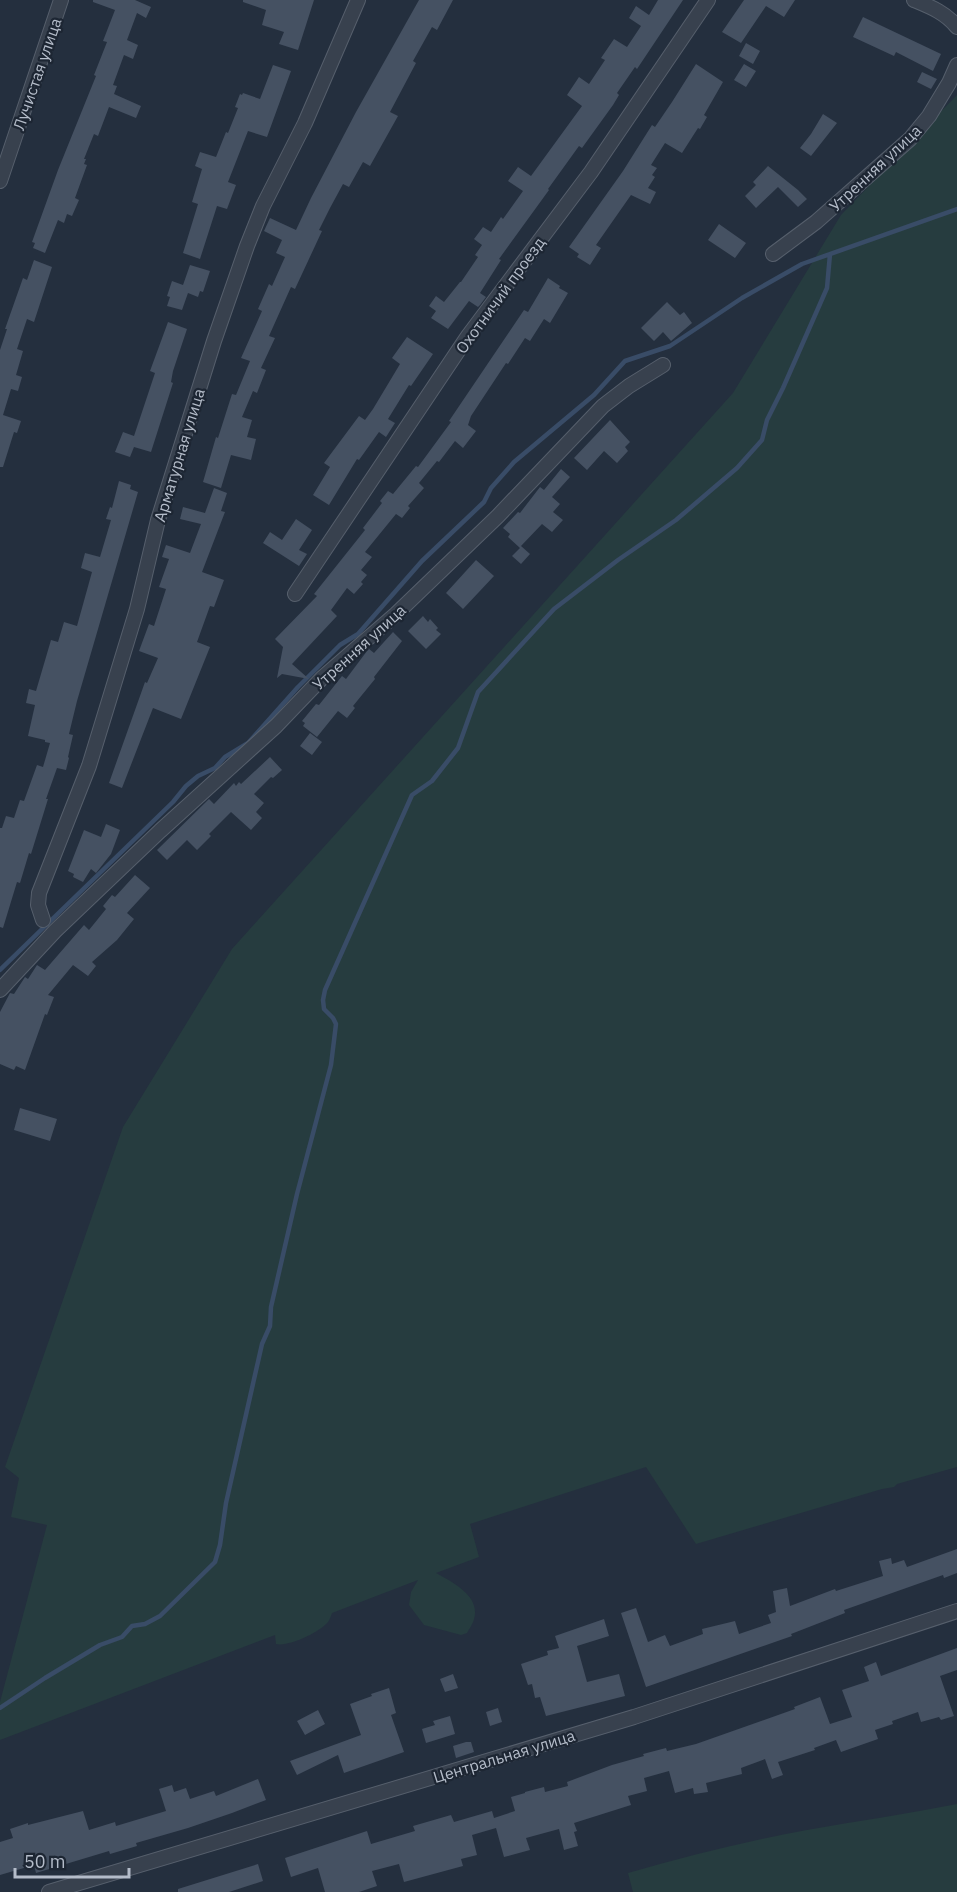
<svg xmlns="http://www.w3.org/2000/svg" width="957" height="1892" font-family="'IBM Plex Sans',sans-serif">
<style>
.green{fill:#263c3f}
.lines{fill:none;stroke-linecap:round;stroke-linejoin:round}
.stream{stroke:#394c67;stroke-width:4.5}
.building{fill:#455162}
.minor-casing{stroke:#565f6c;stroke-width:16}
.minor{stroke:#38414e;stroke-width:14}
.labels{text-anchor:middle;stroke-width:4.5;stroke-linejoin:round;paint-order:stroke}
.street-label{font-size:16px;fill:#b4bcc9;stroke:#1d2633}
</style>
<rect width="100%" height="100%" fill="#242f3e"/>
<path class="green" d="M957 95V1467L897 1484 894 1487 882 1489 696 1544 646 1467 470 1524 479 1557 436 1573C452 1582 481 1596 474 1619 473 1624 469 1629 467 1633L461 1635 424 1625 409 1605 411 1592 418 1580 332 1613C331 1616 330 1619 328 1622 320 1632 289 1647 276 1644L275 1635 0 1740V1702L47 1525 11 1517 19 1478 5 1467 123 1127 232 949 733 393 841 215Z
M957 1804V1892H633L628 1873C687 1856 747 1841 807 1830 857 1821 907 1814 957 1804Z"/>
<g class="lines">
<path class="stream" d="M0 970 173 802 186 786 198 776 215 768 225 757 248 743 298 687 340 645 358 634 422 561 484 502 491 488 514 462 594 395 625 361 670 346 742 298 802 264 957 209
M0 1708 45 1678 100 1645 122 1637 132 1626 145 1624 160 1616 215 1562 220 1545 226 1503 262 1344 270 1326 271 1307 297 1194 331 1065 336 1024 333 1018 324 1009 323 1000 325 990 412 795 432 781 458 748 478 692 554 609 618 560 676 520 737 468 762 440 767 420 783 388 827 288 830 254"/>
</g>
<path class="building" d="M93 0H135L151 7 146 18 137 13 127 40 138 45 133 59 124 55 113 85 117 86 114 94 141 106 136 118 109 107 98 136 94 134 84 159H86L84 164 87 165 75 198 79 200 72 216 67 214 64 223 58 220 45 253 33 248 35 243 32 242 58 170 96 76 94 75 107 42 103 41 115 10 93 2Z
M243 0H314L298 50 279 44 284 32 262 25 266 10 243 2Z
M419 0H453L437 30 432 27 413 61 416 63 390 112 398 116 370 166 363 162 349 187 343 184 330 208 319 230 322 231 295 289 291 287 269 336 275 338 261 368 266 370 257 393 253 391 242 417 252 420 247 437 256 439 251 460 231 455 221 488 203 482 216 437 218 438 232 394 236 395 250 361 241 358 262 311 258 309 269 284 272 286 285 257 276 253 282 240 264 231 270 218 296 230 311 198 356 112Z
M658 0H683L637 69 635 67 617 93 619 95 613 105 582 148 579 146 561 171 548 189 549 190 499 259 501 260 480 293 486 297 480 305 478 307 469 301 448 329 431 318 436 311 429 306 436 296 444 302 460 282H461L478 257 475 255 482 245 474 239 483 227 491 232 501 217 503 219 523 191 508 181 518 167 531 176 582 106 567 95 579 77 589 84 605 60 601 58 614 39 627 47 641 26 629 18 636 6 649 15Z
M744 0H795L784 17 766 6 741 43 722 32Z
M863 17 941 54 933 71 896 52 894 56 853 37Z
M746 43 760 51 753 64 739 56Z
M696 64 723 82 704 115 707 117 700 129 698 128 682 153 665 143 651 165 657 168 652 175 655 177 648 188 656 192 650 204 631 195 596 245 601 248 590 265 577 257 579 254 569 247 623 171 652 125 655 127 672 102Z
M744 64 756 71 746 87 734 80Z
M273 65 291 71 267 137 248 131 228 182 236 185 227 209 217 206 200 259 183 253 198 204 192 202 202 169 195 166 200 152 216 157 226 132 228 133 238 108 235 107 240 94 242 95 243 93 260 99Z
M922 72 937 79 931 89 917 82Z
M823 114 837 123 811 156 800 148 811 134Z
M768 166 798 190 807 199 798 207 778 187 756 208 745 196 756 185 753 182Z
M719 224 746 243 735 258 708 240Z
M34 260 52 267 34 322 27 319 17 349 23 351 16 375 22 377 18 391 11 389 3 415 21 421 17 433 14 432 3 467H0V350L7 329H5L23 278 27 280Z
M190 265 210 271 203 292 200 291 198 297 188 293 182 310 167 306 170 297 167 296 172 281 183 285Z
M548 278 560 286 559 288 568 293 550 323 544 319 530 341 525 338 508 364 506 363 471 416 468 425 476 431 463 448 455 441 439 462 437 461 419 483 424 488 408 506 410 508 402 518 396 514 365 552 372 557 361 570 367 575 361 582 363 584 354 594 347 588 331 610 337 616 292 664 309 679 282 674 277 678 283 647 275 639 317 596 314 594 365 530 363 528 382 503 380 501 388 491 393 494 416 466 418 467 451 422 449 421 524 310 528 312Z
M667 302 680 315 684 312 692 323 671 341 663 332 654 341 641 328Z
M168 322 187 329 173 371 171 382 173 383 151 452 134 447 130 457 115 452 123 432 134 436 155 373 150 371Z
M407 337 433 354 411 386 409 385 388 419 395 423 386 437 379 432 359 460 357 459 329 505 313 495 330 467 324 463 359 416 365 420 373 409 400 364 392 358Z
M610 420 630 442 625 447 628 451 617 463 604 451 587 470 574 458Z
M561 469 570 477 552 497 560 504 553 512 563 520 552 532 542 524 521 546 530 554 521 564 512 556 520 548 508 537 510 534 503 528 518 512 520 513 540 487 544 490Z
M119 481 131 485 130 489 138 492 77 701 69 734 73 735 68 757 69 758 66 770 57 768 46 799H48L31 854 29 853 20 883 17 882 3 928 0 927V828H2L6 816 14 818 20 800 24 801 37 765 43 767 50 743 45 742V740L28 736 35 705 26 703 29 689 36 691 51 640 58 642 64 622 77 626 92 572 81 568 85 553 100 557 111 520 106 519 110 507 112 508Z
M214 488 227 493 221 511 225 512 202 572 224 580 214 607 210 606 197 642 210 647 181 719 153 708 122 788 109 783 145 682 147 683 158 658 139 651 149 624 154 626 166 589 159 587 169 559 162 557 166 545 190 553 201 524 180 519 183 507 205 513Z
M296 519 312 530 299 550 307 554 299 566 263 543 270 532 282 540Z
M476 560 494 576 463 609 446 593Z
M423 616 428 622 430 619 438 628 436 630 441 634 426 649 408 631Z
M393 632 402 641 374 677 375 679 353 706 355 708 347 718 338 711 317 737 303 726 305 723 302 721 316 704 319 705 342 676 346 679 367 651 369 649 374 653Z
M310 733 322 742 312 755 300 746Z
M270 757 282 770 273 778 271 777 254 794 264 803 256 812 262 818 251 830 231 812 209 834 211 836 197 850 187 840 167 860 157 850 209 799 214 804 234 783 236 786 239 782 241 784Z
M106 824 120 830 111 854 96 873 91 869 83 882 73 877 74 874 68 871 84 830 101 837Z
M135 875 150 888 127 913 134 919 117 940 92 962 96 966 88 976 73 965 48 995 54 997 47 1015 45 1014 25 1070 16 1066 14 1070 0 1064V1012L10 993 14 994 25 977 28 979 37 965 45 970 84 925 89 930 106 909 103 906 112 895 115 897Z
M20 1108 57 1119 50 1141 14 1130Z
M957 1549V1573L944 1578 943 1575 844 1610 845 1613 791 1634 792 1636 646 1687 621 1613 636 1608 648 1642 665 1635 670 1646 703 1634 702 1629 735 1621 739 1634 771 1623 768 1615 776 1612 773 1591 787 1588 790 1606 835 1589 836 1591 883 1576 879 1561 891 1558 892 1564 904 1560 907 1567Z
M604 1619 609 1636 577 1646 587 1682 619 1674 625 1696 546 1716 540 1697 535 1698 532 1684 528 1685 521 1664 548 1655 547 1651 559 1648 555 1636Z
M957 1648V1670L940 1676 954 1716 941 1720 939 1717 921 1722 918 1712 892 1721 893 1724 875 1730 878 1739 841 1752 836 1740 814 1748 815 1750 778 1762 783 1775 772 1779 765 1759 741 1768 742 1774 706 1783 708 1792 694 1794 693 1788 675 1793 669 1771 644 1778 647 1791 628 1796 631 1805 574 1823 577 1831 574 1832 578 1846 564 1850 559 1829 526 1838 530 1850 504 1857 496 1828 472 1835 477 1855 461 1859 463 1866 404 1882 399 1864 372 1871 377 1886 359 1892H325L318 1868 291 1877 285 1858 367 1831 371 1844 415 1831 413 1826 451 1815 454 1822 492 1811 494 1818 515 1811 511 1797 525 1793V1792L544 1787 545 1792 568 1786 567 1782 612 1765 644 1756 643 1754 666 1748 667 1751 696 1744 795 1709 794 1707 820 1697 830 1724 852 1717 842 1690 869 1681 864 1667 876 1662 881 1676Z
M453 1674 458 1688 445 1692 440 1679Z
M389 1688 396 1713 391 1715 404 1752 344 1773 338 1755 297 1775 290 1761 361 1735 350 1704 372 1696 371 1694Z
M498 1708 502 1722 490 1726 486 1712Z
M318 1710 325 1724 305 1735 297 1721Z
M450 1716 455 1734 426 1743 422 1729 435 1725 433 1721Z
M466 1742H471L474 1752 456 1758 453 1746Z
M258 1779 266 1800 232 1813 188 1828 136 1843 137 1846 110 1854 109 1851 36 1873 34 1865 0 1875V1842L13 1838 10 1829 28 1823V1825L83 1811 89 1830 115 1822 116 1826 166 1811 159 1789 172 1785 174 1792 186 1788 190 1799 214 1791 216 1796Z
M258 1864 263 1881 229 1892H178V1889Z"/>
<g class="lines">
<g class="minor-casing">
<path id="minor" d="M914 0C931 7 946 13 957 27
M0 181 61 0
M773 254 816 222 910 139 929 116 949 83 957 65
M295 594 468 336 591 172 708 0
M43 920 38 905 39 893 89 766 137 609 158 520 214 341 247 246 263 206 305 123 358 0
M0 990 55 931 160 831 276 726 322 678 396 614 498 516 603 406 629 386 663 365
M49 1892 634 1717 957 1611"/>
</g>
<use href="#minor" class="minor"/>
</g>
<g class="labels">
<g class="street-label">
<text transform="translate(37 74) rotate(-71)" y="6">Лучистая улица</text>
<text transform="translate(875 168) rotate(-43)" y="6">Утренняя улица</text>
<text transform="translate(500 295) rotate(-54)" y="6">Охотничий проезд</text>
<text transform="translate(179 455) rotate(-73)" y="6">Арматурная улица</text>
<text transform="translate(359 647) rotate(-42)" y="6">Утренняя улица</text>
<text transform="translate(504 1756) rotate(-17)" y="6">Центральная улица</text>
</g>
</g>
<path d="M15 1868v9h114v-9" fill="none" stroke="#b4bcc9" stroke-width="3"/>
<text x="24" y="1868" font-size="18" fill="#b4bcc9" stroke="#1d2633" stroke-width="4.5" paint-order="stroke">50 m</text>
</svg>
